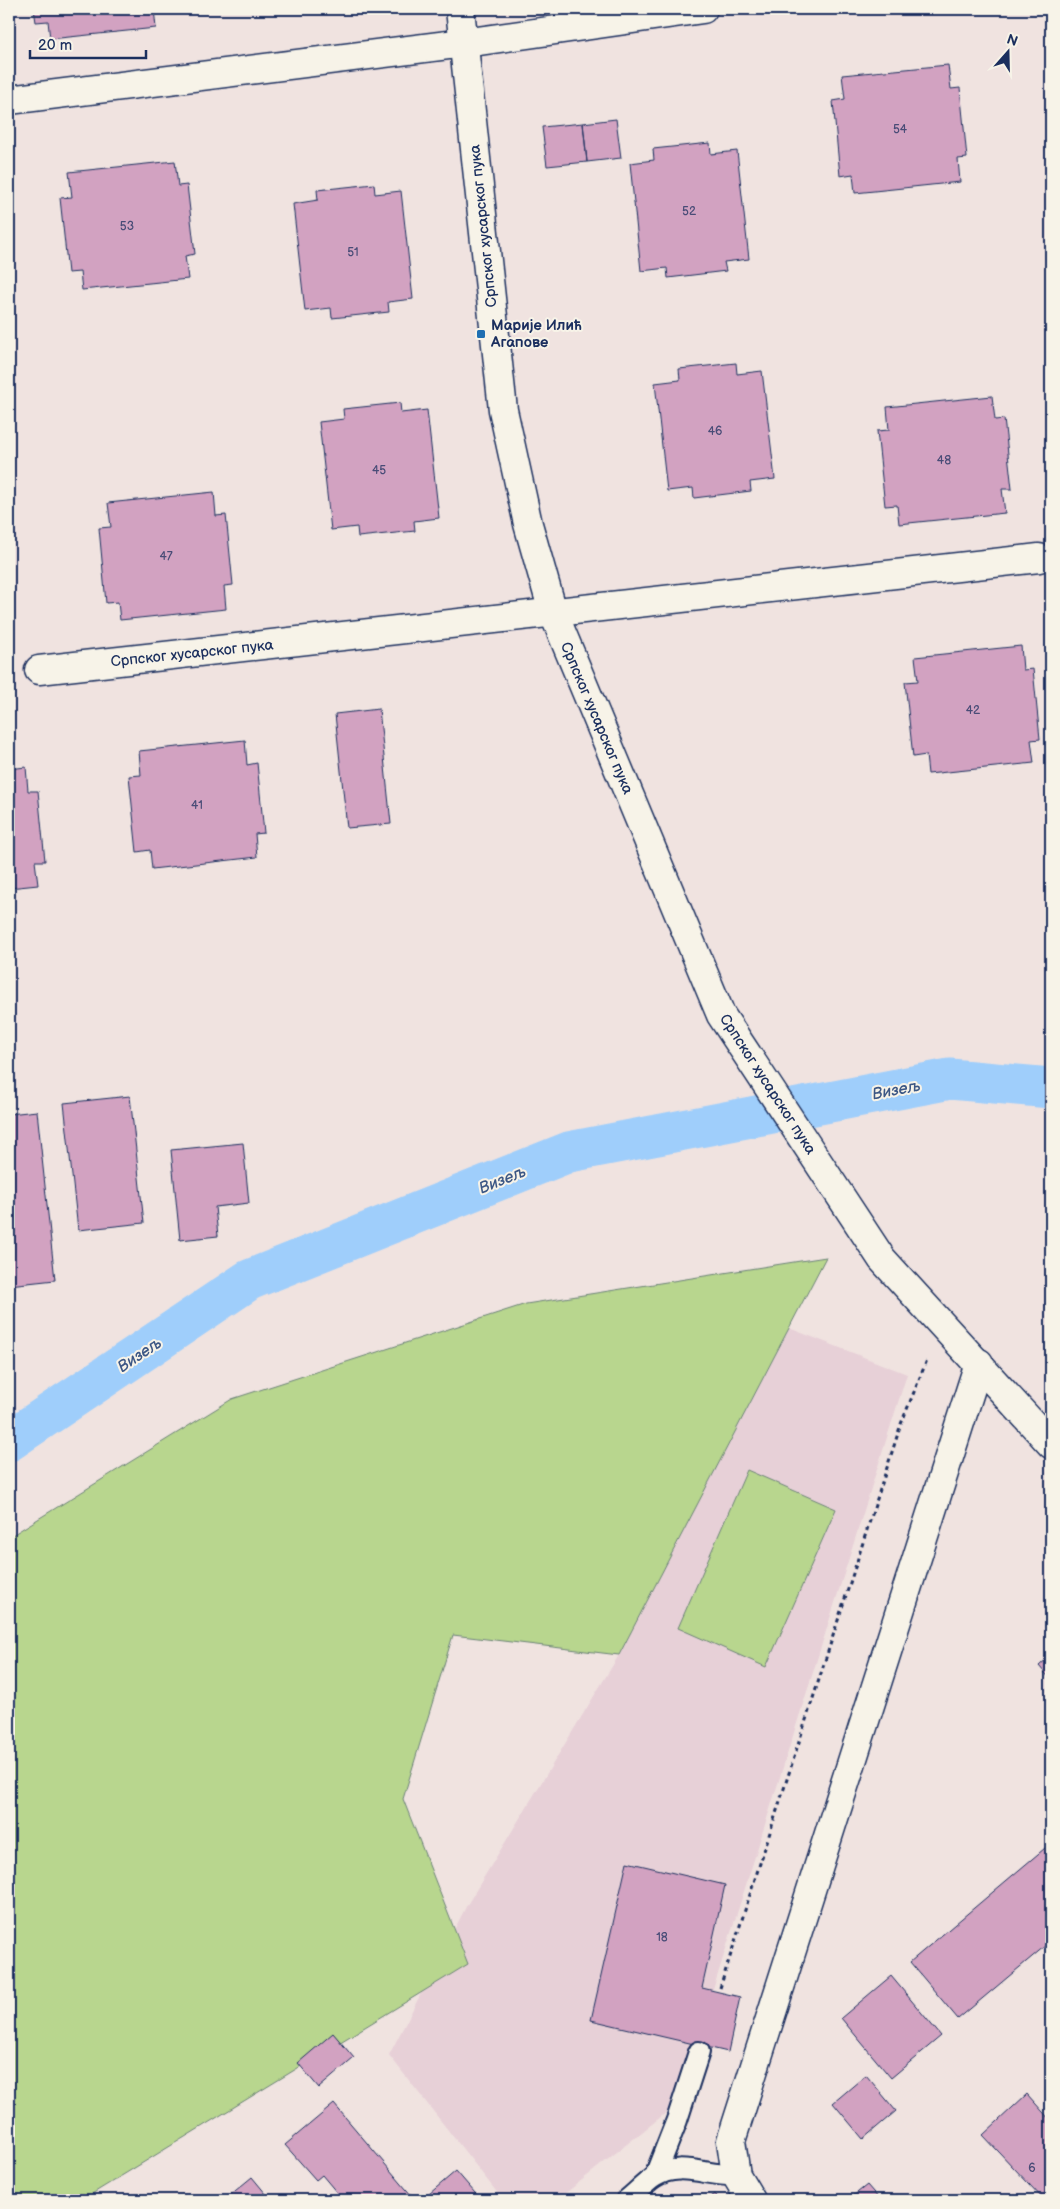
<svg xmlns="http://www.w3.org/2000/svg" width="1060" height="2209" font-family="'Balsamiq Sans',sans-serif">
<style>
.built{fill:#e7d0d7}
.green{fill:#b8d68e;stroke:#6a8276}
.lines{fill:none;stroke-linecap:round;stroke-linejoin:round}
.canal{stroke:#9fcefb;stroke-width:41}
.building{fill:#d2a2c1;stroke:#1b2f5e}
.service-casing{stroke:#1b2f5e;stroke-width:24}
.minor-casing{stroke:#1b2f5e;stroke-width:31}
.tertiary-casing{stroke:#1b2f5e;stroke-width:31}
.path{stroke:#1b2f5e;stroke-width:3;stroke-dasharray:4 4;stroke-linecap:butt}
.service{stroke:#f7f3e8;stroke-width:20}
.minor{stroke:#f7f3e8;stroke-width:28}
.tertiary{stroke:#f7f3e8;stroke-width:28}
.poi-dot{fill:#1f6fb2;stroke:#f7f3e8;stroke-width:2}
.labels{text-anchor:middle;stroke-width:4;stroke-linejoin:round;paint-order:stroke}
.number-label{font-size:12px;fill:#494c77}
.street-label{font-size:15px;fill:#1b2f5e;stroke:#f7f3e8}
.poi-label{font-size:15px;font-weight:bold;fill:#1b2f5e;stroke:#f7f3e8;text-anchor:start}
.water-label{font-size:16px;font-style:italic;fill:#3c5785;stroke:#f7f3e8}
</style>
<rect width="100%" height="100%" fill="#f0e3e0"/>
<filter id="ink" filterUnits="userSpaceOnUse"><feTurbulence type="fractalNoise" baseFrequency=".02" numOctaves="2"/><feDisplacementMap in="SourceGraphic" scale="10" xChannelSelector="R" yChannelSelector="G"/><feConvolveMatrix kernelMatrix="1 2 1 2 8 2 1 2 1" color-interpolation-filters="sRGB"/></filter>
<g filter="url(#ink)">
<path class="built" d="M789 1328 907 1374 677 2104 557 2200H503L389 2055 467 1905 619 1655Z"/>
<path class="green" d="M826 1257 619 1655 453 1635 403 1799 468 1964 82 2200H9V1537L232 1399 526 1304Z
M747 1470 836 1509 766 1667 678 1628Z"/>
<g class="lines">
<path class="canal" d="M9 1441 249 1280 569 1152 950 1079 1051 1088"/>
</g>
<path class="building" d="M34 9H154L156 28 50 39 48 21 36 22Z
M948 65 951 89 960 88 967 158 958 159 960 182 855 193 853 174 840 176 833 101 845 99 842 75Z
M616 119 621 158 587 162 583 123Z
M583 123 587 162 547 166 542 127Z
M710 143 711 154 737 151 749 259 724 262 726 271 668 278 667 268 641 271 630 163 654 160 653 149Z
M175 161 178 186 187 185 195 254 185 256 188 279 82 290 80 272 68 273 60 198 72 197 69 172Z
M374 184 375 194 401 191 413 299 388 302 389 312 332 318 331 308 305 311 293 204 318 200 317 190Z
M736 363 737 374 762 371 775 479 750 482 751 491 694 498 693 488 667 491 655 383 680 380 679 369Z
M992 396 995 420 1004 419 1012 489H1002L1005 513 899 524 897 505 885 506 877 431 889 430 887 407Z
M400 403 401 413 427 410 439 518 414 521 415 531 358 537 357 527 331 530 319 422 344 419 343 409Z
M214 492 216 516 226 515 233 585 224 586 226 609 120 620 118 602 106 603 99 528 111 527 108 503Z
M1021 646 1023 670 1033 669 1040 739 1031 740 1034 763 928 774 926 755 913 757 905 682 918 681 915 657Z
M379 709 391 824 347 828 335 714Z
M245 740 247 765 257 763 264 833 255 834 257 857 152 869 150 850 137 852 129 776 141 775 139 751Z
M26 767 28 791H38L45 861H35L38 885 9 888V769Z
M130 1096 144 1223 78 1230 64 1103Z
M37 1111 55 1280 9 1285V1114Z
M243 1143 249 1203 215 1207 218 1236 180 1240 171 1150Z
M1051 1655V1680L1039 1666Z
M1051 1843V1941L958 2019 910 1962Z
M627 1862 725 1885 702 1988 740 1997 728 2052 591 2020Z
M891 1976 941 2036 891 2078 841 2018Z
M333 2033 354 2058 319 2088 298 2063Z
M866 2075 896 2111 863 2139 833 2103Z
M1027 2094 1051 2121V2200H1044L983 2135Z
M334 2104 412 2196 407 2200H343L322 2175 316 2180 285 2145Z
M456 2171 481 2200H422Z
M252 2177 271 2200H224Z
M867 2185 880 2200H848Z
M715 2194 720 2200H707Z"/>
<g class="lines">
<g class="service-casing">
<path id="service" d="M655 2176 677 2120 699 2052
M627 2200C636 2193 645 2183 654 2177 679 2160 709 2177 736 2175"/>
</g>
<g class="minor-casing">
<path id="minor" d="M9 100 464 43 703 9
M39 670 1039 558
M751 2200 736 2175 731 2141 979 1363"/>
</g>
<g class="tertiary-casing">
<path id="tertiary" d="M460 9 503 410 528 524 553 612 721 1015 882 1259 1051 1444"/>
</g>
<path class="path" d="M720 1988 901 1424 927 1360"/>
<use href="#service" class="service"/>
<use href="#minor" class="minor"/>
<use href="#tertiary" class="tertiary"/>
</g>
</g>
<rect class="poi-dot" x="476" y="329" width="10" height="10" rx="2.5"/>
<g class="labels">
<g class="number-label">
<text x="900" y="133">54</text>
<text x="689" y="215">52</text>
<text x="127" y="230">53</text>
<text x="353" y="256">51</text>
<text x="715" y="435">46</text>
<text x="944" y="464">48</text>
<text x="379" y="474">45</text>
<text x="166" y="560">47</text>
<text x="973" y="714">42</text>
<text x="197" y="809">41</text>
<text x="662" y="1941">18</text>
<text x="1032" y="2172">6</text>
</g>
<g class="street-label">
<text transform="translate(483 226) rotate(-96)" y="5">Српског хусарског пука</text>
<text transform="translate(192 653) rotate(-6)" y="5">Српског хусарског пука</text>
<text transform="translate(597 718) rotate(67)" y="5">Српског хусарског пука</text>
<text transform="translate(768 1084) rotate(57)" y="5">Српског хусарског пука</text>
</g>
<g class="poi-label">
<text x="491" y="330">Марије Илић<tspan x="491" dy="17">Агапове</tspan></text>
</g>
<g class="water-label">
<text transform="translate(896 1089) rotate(-11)" y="6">Визељ</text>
<text transform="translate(502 1179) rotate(-22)" y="6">Визељ</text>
<text transform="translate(139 1354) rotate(-34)" y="6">Визељ</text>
</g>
</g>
<rect width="1060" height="2209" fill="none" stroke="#f7f3e8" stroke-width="30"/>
<rect x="15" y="15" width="1030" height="2179" fill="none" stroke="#1b2f5e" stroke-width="2" filter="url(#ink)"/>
<g transform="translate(1008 52) rotate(20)" stroke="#f7f3e8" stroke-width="4" paint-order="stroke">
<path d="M0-4L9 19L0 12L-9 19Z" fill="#1b2f5e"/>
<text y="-8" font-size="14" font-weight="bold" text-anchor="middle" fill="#1b2f5e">N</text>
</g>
<path d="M30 50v8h116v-8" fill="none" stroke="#1b2f5e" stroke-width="2.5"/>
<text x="38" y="50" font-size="15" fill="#1b2f5e" stroke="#f7f3e8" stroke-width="4" paint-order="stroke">20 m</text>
</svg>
